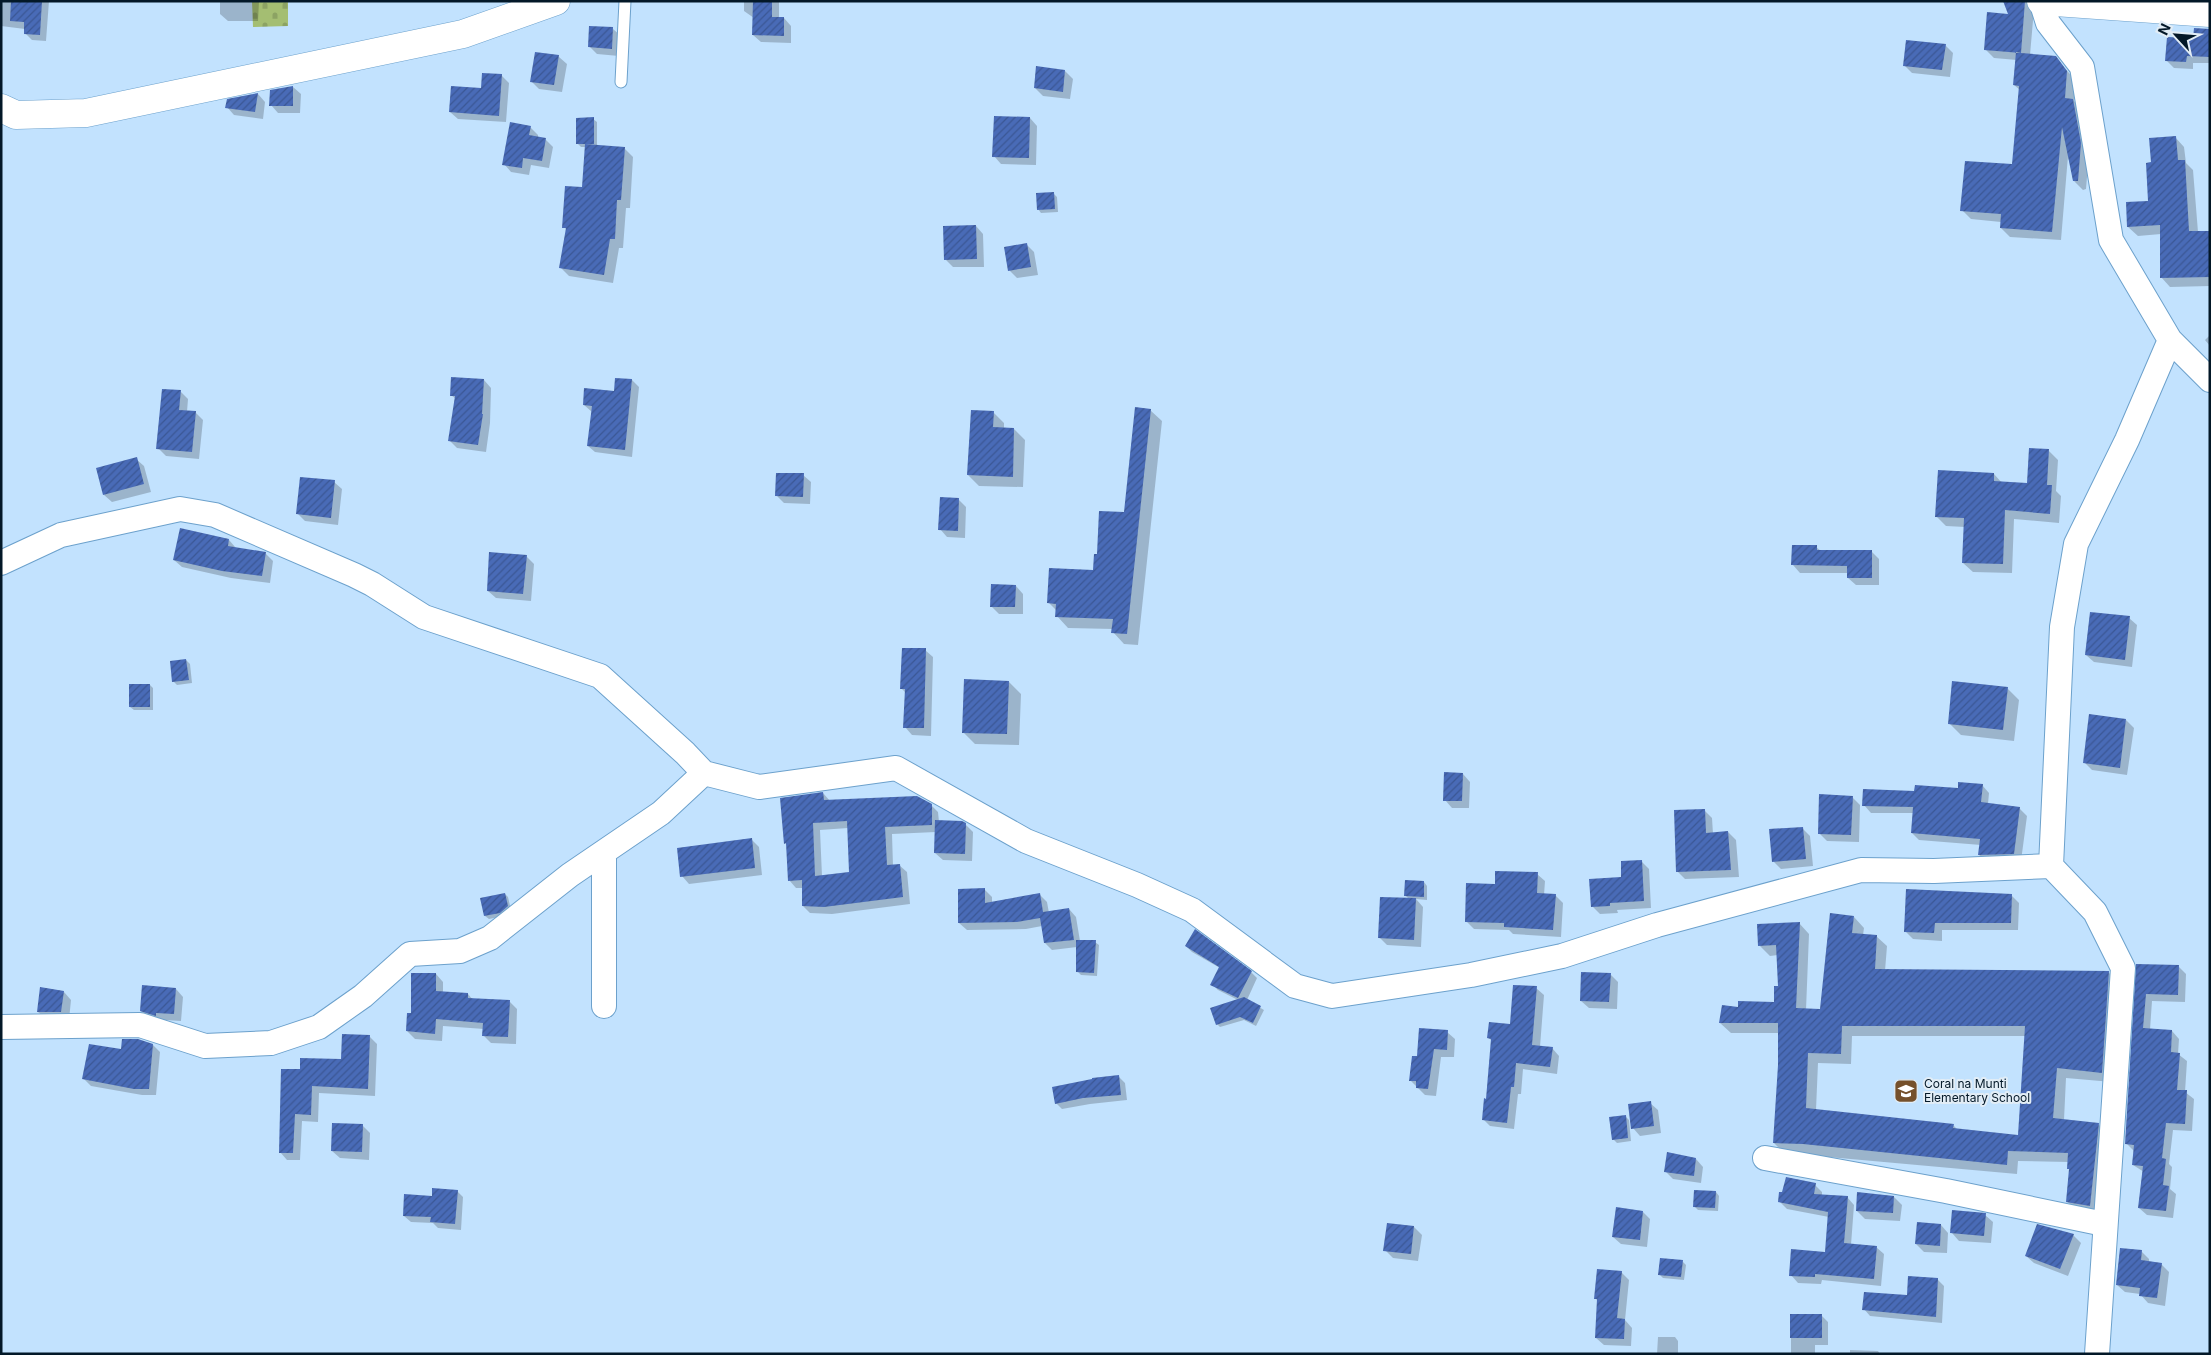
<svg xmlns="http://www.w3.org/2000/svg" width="2211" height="1355" font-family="Inter,sans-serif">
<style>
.cemetery{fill:url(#cemetery-stones)}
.shadow{fill:#0003;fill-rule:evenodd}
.building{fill:url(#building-hatch);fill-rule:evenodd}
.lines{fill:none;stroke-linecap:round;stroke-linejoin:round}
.service-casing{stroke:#6ca1cc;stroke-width:13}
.minor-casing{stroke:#6ca1cc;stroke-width:26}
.tertiary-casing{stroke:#6ca1cc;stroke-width:29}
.service{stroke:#fff;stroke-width:11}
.minor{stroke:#fff;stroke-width:24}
.tertiary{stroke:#fff;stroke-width:28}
.labels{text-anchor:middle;stroke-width:4;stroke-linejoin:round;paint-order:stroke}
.poi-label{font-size:12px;fill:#031828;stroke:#e2edf6;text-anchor:start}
</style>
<defs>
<pattern id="cemetery-stones" width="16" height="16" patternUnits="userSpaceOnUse" patternTransform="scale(1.25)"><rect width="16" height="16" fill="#a4be72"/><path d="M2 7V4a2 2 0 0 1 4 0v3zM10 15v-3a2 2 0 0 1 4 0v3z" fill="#8ca363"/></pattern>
<pattern id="building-hatch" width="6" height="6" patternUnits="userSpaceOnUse" patternTransform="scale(1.25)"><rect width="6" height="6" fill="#496bb7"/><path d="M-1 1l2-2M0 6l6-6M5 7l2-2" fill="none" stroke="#3b5795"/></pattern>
</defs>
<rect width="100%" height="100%" fill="#c2e2fe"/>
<path class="cemetery" d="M252 1H288V26L253 27Z"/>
<path class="shadow" d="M1 1H49L46 41 32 40 25 33V29L1 26Z
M220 1H259L258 21H228L220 14Z
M744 1H779V18H784L791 26V43L761 42 753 35 754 18 744 11Z
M2005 1H2037L2034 9 2030 55 2055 57 2076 81 2074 101 2082 109 2089 153 2086 189 2083 190 2074 181 2068 156 2061 240 2010 237 2001 228V222L1971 219 1962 210 2014 166 2020 90 2014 85 2017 60 1994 58 1985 49 2009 16Z
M613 29 621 36 619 56 597 54 590 47Z
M2210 30V63H2193V69L2174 68 2167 61Z
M1945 45 1953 53 1950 77 1912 73 1904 65Z
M536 53 559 57 567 64 562 92 539 89 531 81Z
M1065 71 1073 79 1070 99 1043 96 1035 88Z
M502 76 509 83 506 122 458 119 450 112Z
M293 87 301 94 300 113H278L271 105Z
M258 94 265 102 263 119 234 115 227 107Z
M1030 118 1037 126 1036 165 1001 164 994 156Z
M593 119 597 122V147L625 149 633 157 630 208H626L623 248H619L613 283 569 276 561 268 567 230 564 227 583 189 586 147H581L577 143Z
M530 127 538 135V138L545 139 553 147 549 168 531 165 529 175 511 172 504 164Z
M2175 137 2184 147 2186 163 2193 170 2198 232H2210V286L2170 287 2161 277V234L2138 236 2128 227 2149 202 2152 163Z
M1054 194 1057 197 1058 212 1041 213 1038 209Z
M976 226 983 234 984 267H953L945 259Z
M1026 244 1034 252 1038 275 1017 278 1009 270Z
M2210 335V346L2205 340Z
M484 380 491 388 490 423 486 452 457 448 449 440 456 399 451 395Z
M632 380 639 387 632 457 595 452 588 446 592 412 584 405 615 392Z
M180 391 188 399 187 412H195L203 420 199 459 166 456 158 448Z
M1150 410 1162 421 1138 645 1124 644 1113 632V629L1068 628 1057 616V611L1049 603 1094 571 1099 555 1125 513Z
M993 412 1004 423V429H1014L1025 440 1023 487 979 486 968 475Z
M2048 450 2058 460 2056 491 2061 496 2059 523 2014 519 2012 573 1973 572 1963 563 1965 527 1946 526 1936 516 1994 474 2002 483 2028 485Z
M136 459 144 466 151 492 112 502 104 495Z
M803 475 811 482 810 504 784 503 777 496Z
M334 482 342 489 338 525 305 521 298 514Z
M958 499 966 507 965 538 947 537 940 529Z
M229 540 236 548 265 553 273 561 270 583 231 578 182 567 174 560Z
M1816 547 1821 551H1871L1879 559V585H1856L1848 578V573H1800L1793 565Z
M526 556 534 564 531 601 496 598 488 591Z
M1016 586 1023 594V614H999L991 606Z
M2129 618 2137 625 2132 667 2094 662 2086 655Z
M925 650 933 657 931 736 912 735 905 727 906 693 901 688Z
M186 660 190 664 192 683 177 685 173 681Z
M1009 682 1021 694 1019 745 975 744 963 732Z
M150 685 153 688V710H134L130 707Z
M2007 688 2019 700 2014 741 1961 735 1949 723Z
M2126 720 2134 728 2127 775 2092 770 2084 762Z
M1463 774 1470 782 1469 808H1452L1445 800Z
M1982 785 1989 793 1988 804 2020 809 2027 816 2021 861 1987 862 1979 855 1981 845 1919 840 1912 833 1914 813H1871L1864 805 1915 792 1959 789Z
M823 793 830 801 931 805 938 812 939 822 965 824 973 832 972 861 943 860 935 853 936 832 892 834 893 866 899 865 907 872 910 904 832 914 810 913 803 906V888H796L789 880 788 846 785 843ZM848 828 850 873 822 876 820 830Z
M1852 797 1860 805 1859 842 1827 841 1819 833Z
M1704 810 1712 818 1713 834 1728 832 1736 840 1739 877 1685 879 1677 871Z
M1802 828 1810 836 1813 866 1781 869 1773 861Z
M751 839 759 847 762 875 689 884 682 876Z
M1641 861 1649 869 1651 908 1617 910 1618 913 1600 914 1592 906Z
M1537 874 1545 881 1544 895H1555L1563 903 1561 937 1513 934 1509 930 1474 929 1466 921Z
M1424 882 1427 886V900L1416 899 1423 907 1421 947 1387 945 1379 937 1409 899 1406 896Z
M984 889 992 897V903L1039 894 1047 902 1049 913 1069 909 1076 917 1080 941 1095 942 1099 945 1097 976 1081 975 1077 971V947L1052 950 1045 943 1042 926 1026 929 967 930 959 923Z
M505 894 508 897 511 910 504 916 489 919 485 916 481 899Z
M2011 895 2019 903 2018 930H1942V941L1913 939 1905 931Z
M1854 917 1864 928 1863 935 1876 936 1887 946 1885 971 2108 972 2119 982 2112 1082 2066 1078 2064 1120 2098 1124 2109 1134 2100 1216 2077 1212 2067 1201 2070 1170 2069 1162 2018 1161 2017 1174 1784 1153 1774 1143 1780 1065V1033H1731L1720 1023 1740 1009 1776 1003 1780 987 1778 955 1770 956 1759 945 1799 923 1809 934 1806 1010 1821 1011ZM1852 1036H2025L2019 1136 1958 1130 1953 1125 1816 1110 1818 1063 1851 1064Z
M1186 946 1251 972 1257 978 1247 1000 1264 1010 1256 1026 1244 1020 1220 1027 1217 1024 1238 1000 1218 990 1212 984 1220 968 1192 952Z
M2137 965 2178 966 2186 974 2185 1002 2152 1001 2150 1030 2172 1031 2179 1039 2178 1054 2187 1061 2185 1092 2194 1099 2192 1131 2173 1130 2169 1164 2172 1167 2170 1189 2176 1194 2173 1218 2147 1215 2139 1208 2144 1172 2133 1165 2134 1151 2126 1143Z
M436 974 443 982V992L468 994 473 1000 510 1002 517 1009 516 1044 491 1043 483 1035 484 1029 443 1026 442 1041 415 1039 407 1031 412 1015Z
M1610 974 1618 982 1617 1009 1589 1008 1581 1001Z
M1536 988 1544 995 1540 1047 1552 1048 1559 1056 1557 1074 1523 1069 1521 1094H1518L1514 1129 1490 1126 1483 1119 1487 1100 1492 1041 1489 1038 1511 1025Z
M176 989 183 997 181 1021 149 1019 141 1011Z
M64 992 71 1000 69 1020 46 1019 38 1012Z
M1447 1032 1455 1039 1454 1057H1441L1436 1096 1425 1095 1410 1080 1419 1058Z
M370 1037 377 1044 375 1096 319 1093 318 1122 302 1121 300 1160H287L280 1152 301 1070 343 1060Z
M153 1045 160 1052 156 1095H142L91 1086 84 1079 122 1050Z
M1119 1077 1125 1083 1127 1100 1090 1104 1062 1109 1056 1103Z
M1650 1103 1658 1110 1661 1133 1640 1136 1633 1128Z
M1625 1116 1629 1120 1631 1141 1617 1143 1613 1139Z
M362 1125 370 1133 369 1160 340 1158 332 1151Z
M1696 1159 1703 1167 1701 1183 1673 1179 1665 1171Z
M1815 1185 1822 1192V1196L1847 1197 1854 1205 1851 1245 1876 1247 1884 1254 1881 1286 1822 1280 1821 1284 1798 1283 1791 1275 1826 1253 1829 1217 1787 1209 1779 1201Z
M457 1191 463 1197 461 1230 438 1228 433 1223 411 1222 404 1216Z
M1716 1192 1719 1196 1718 1211 1698 1210 1694 1206Z
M1894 1197 1902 1205 1900 1221 1865 1219 1857 1211Z
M1643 1212 1650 1219 1647 1247 1621 1244 1613 1237Z
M1985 1215 1993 1222 1991 1243 1959 1241 1952 1233Z
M1388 1224 1414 1227 1422 1235 1418 1261 1393 1258 1385 1250Z
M1941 1225 1948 1233 1947 1253 1924 1252 1916 1244Z
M2073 1235 2081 1243 2068 1276 2034 1263 2026 1256Z
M2141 1251 2149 1259V1262L2161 1264 2169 1272 2165 1306 2148 1303 2140 1294 2125 1292 2117 1285Z
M1682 1261 1686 1265 1684 1280 1663 1278 1660 1275Z
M1621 1272 1629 1280 1625 1320 1632 1328 1631 1346 1604 1345 1596 1338 1598 1301 1595 1298Z
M1938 1280 1944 1286 1942 1323 1870 1316 1864 1309 1908 1296Z
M1791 1315H1821L1828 1322V1345H1815V1354H1791Z
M1658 1337H1675L1678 1341V1354H1657Z
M1850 1350 1878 1351 1880 1354H1850Z"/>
<path class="building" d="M11 1H42L40 35 24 34V22L10 21Z
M753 1H772V17H784V36L752 35Z
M2003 1H2025L2021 53 2056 56 2067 71 2065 98 2073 99 2081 143 2078 181H2073L2062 127 2052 232 2000 228 2001 214 1960 211 1965 161 2012 164 2019 86 2013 85 2016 52 2021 53 1984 50 1987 12 2008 14Z
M589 26 613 27 612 49 588 47Z
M2194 28 2210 29V57L2187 56 2186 62 2165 61 2167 37 2193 38Z
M1906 40 1946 44 1942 70 1903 66Z
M535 52 559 55 554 85 530 82Z
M1036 66 1065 70 1063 92 1034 88Z
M482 73 502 74 499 116 449 112 451 86 481 88Z
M293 86V106H269L270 90Z
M258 93 255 112 225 108 227 99Z
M994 116 1030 117 1029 158 992 157Z
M594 117V144H576V118Z
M510 122 531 126 529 135 546 138 542 161 523 158 522 168 502 165Z
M2176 136 2178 160H2185L2189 231H2210V277L2160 278V225L2127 227 2126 202 2148 201 2146 163 2151 162 2149 138Z
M585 144 625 147 621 200H617L615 239H610L604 275 559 268 566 228H562L565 186 582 187Z
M1054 192 1055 209 1037 210 1036 193Z
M976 225 977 259 944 260 943 226Z
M1027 243 1031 267 1008 271 1004 247Z
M451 377 484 379 482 414H483L478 445 448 441 455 396H450Z
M615 378 632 379 625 450 587 446 592 406 583 405 584 388 614 391Z
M162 389 181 390 179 410 196 411 192 452 156 449Z
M1135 407 1151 409 1127 634 1111 633 1113 619 1055 617 1056 604 1047 603 1049 568 1093 570 1094 554H1097L1099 511 1124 512Z
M971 410 994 411 993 427 1014 428 1013 477 967 475Z
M2029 448 2049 449 2047 485H2052L2050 514 2005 510 2003 564 1962 563 1964 518 1935 517 1938 470 1994 473V481L2027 483Z
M137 457 144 484 103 495 96 468Z
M776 473H804L803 497 775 496Z
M300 477 335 480 331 518 296 514Z
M940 497 959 498 958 531 938 530Z
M180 528 229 539 228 546 266 552 262 576 222 571 173 560Z
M1792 545H1817V550H1872V578H1847V566L1791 565Z
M489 552 527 555 523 594 487 591Z
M991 584 1016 585 1015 607H990Z
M2090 612 2130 616 2125 660 2085 655Z
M902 648H926L924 728H903L905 689H900Z
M186 659 189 680 172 682 170 661Z
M964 679 1009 681 1007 734 962 733Z
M1952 681 2008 687 2003 730 1948 724Z
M129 684H150V707H129Z
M2089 714 2126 719 2120 768 2083 763Z
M1444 772 1463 773 1462 801H1443Z
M1958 782 1983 784 1981 802 2020 807 2014 854 1978 855 1980 839 1911 833 1913 807 1862 806 1863 789 1914 791 1915 785 1958 788Z
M823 792 824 800 917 796 932 804V825L885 827 887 865 900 864 903 897 824 907 802 906V880L788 881 786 843 784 844 780 798ZM847 821 849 872 815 876 813 823Z
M1819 794 1853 796 1851 835 1818 834Z
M1705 809 1706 833 1728 831 1731 870 1676 872 1674 810Z
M935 820 962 821 966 823 965 854 934 853Z
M1803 827 1806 859 1772 862 1769 829Z
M752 838 755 868 680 877 677 848Z
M1642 860 1644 901 1610 903V906L1591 907 1589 879 1621 877V861Z
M1495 871 1538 872 1537 893 1556 894 1553 930 1504 927V923L1465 922 1466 883 1495 884Z
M1405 880 1424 881V897L1404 896Z
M985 888V903L1040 893 1043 912 1069 908 1074 940 1044 943 1040 918 1017 922 958 923V889Z
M1906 889 2012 894 2011 923H1935L1934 933 1904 932Z
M505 893 508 906 500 913 484 916 480 898Z
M1380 897 1416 898 1414 940 1378 938Z
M1830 913 1854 916 1852 933 1877 935 1875 969 2109 971 2102 1073 2057 1068 2053 1118 2099 1123 2090 1206 2066 1202 2069 1169H2067L2068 1153 2008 1151 2007 1165 1803 1144 1773 1143 1778 1065V1023H1719L1722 1005 1738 1007V1001L1774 1002V986H1778L1776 945 1758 946 1757 924 1800 922 1796 1008 1820 1009ZM1842 1026H2025L2018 1135 1953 1128 1954 1124 1806 1108 1808 1053 1841 1054Z
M1195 929 1252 971 1238 998 1210 985 1219 967 1185 946Z
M1076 940H1096L1094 973 1076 972Z
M2136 964 2179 965 2178 995 2146 994 2143 1028 2172 1030 2171 1052 2180 1053 2177 1090H2187L2185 1124 2166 1123 2162 1158 2166 1159 2163 1185 2169 1186 2166 1211 2138 1208 2143 1166 2132 1165 2134 1145 2125 1144Z
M1581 972 1611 973 1609 1002 1580 1001Z
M411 973H436V991L468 993V998L510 1000 508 1037 482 1036 483 1023 436 1019 435 1034 406 1031 407 1013H411Z
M142 985 176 988 174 1014 156 1013V1016L140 1011Z
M1513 985 1537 986 1532 1045 1553 1047 1550 1067 1516 1063 1514 1087H1511L1507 1123 1482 1120 1484 1098 1486 1099 1491 1039 1487 1038 1489 1022 1510 1024Z
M40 987 64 991 61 1012H37Z
M1244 997 1261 1006 1253 1023 1240 1017 1216 1025 1210 1008Z
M1419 1028 1448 1030 1447 1050 1434 1049 1428 1089 1416 1088V1081H1409L1412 1056H1417Z
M342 1034 370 1035 368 1089 312 1086 311 1115 295 1114 293 1153H279L281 1069H300V1058L341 1059Z
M122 1039H138L153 1044 149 1089H134L82 1079 89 1044 121 1049Z
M1119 1075 1121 1095 1083 1098 1055 1104 1052 1087 1092 1079V1078Z
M1651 1101 1654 1126 1631 1129 1628 1104Z
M1626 1115 1628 1138 1612 1140 1609 1117Z
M332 1123 363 1124 362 1152 331 1151Z
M1667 1152 1696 1158 1694 1176 1664 1172Z
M1786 1177 1816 1183 1814 1194 1848 1196 1844 1243 1877 1246 1874 1279 1815 1274V1277L1789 1276 1791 1249 1825 1252 1828 1212 1778 1202 1779 1192H1782Z
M432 1188 458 1190 455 1224 430 1222 431 1217 403 1216 404 1194 432 1196Z
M1694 1190 1716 1191 1715 1208 1693 1207Z
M1857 1192 1894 1196 1893 1213 1856 1211Z
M1616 1207 1643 1211 1640 1240 1612 1237Z
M1952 1210 1986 1213 1984 1236 1950 1233Z
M1917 1222 1941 1224 1940 1246 1915 1244Z
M1387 1223 1414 1226 1411 1254 1383 1251Z
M2037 1224 2074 1234 2060 1269 2025 1256Z
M2120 1248 2142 1250 2141 1260 2162 1263 2157 1298 2139 1296 2140 1288 2116 1285Z
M1660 1258 1683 1260 1681 1277 1658 1275Z
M1597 1269 1622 1271 1617 1318 1625 1319 1624 1339 1595 1338 1597 1299H1594Z
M1908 1276 1938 1278 1936 1317 1862 1310 1864 1292 1907 1295Z
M1790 1314H1822V1338H1790Z"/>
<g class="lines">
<g class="service-casing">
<path id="service" d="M621 82 625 1"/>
</g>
<g class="minor-casing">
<path id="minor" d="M2041 1 2048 23 2082 67 2111 240 2170 340 2210 380
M1 563 61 535 180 509 215 515 354 575 372 584 424 617 600 676 685 753 704 773 759 787 896 768 1026 841 1137 885 1192 910 1295 986 1332 996 1471 975 1562 956 1657 925 1861 870 1934 871 2051 866
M604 852V1006
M1 1027 140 1025 205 1046 271 1043 319 1027 363 996 410 954 460 951 490 938 570 875 661 813 704 773
M1765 1158 1946 1191 2104 1224
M2097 1354 2123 968 2095 912 2051 866 2062 627 2076 544 2127 440 2170 340"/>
</g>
<g class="tertiary-casing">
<path id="tertiary" d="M2041 1 2210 13
M1 108 16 115 86 113 463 34 556 1"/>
</g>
<use href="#service" class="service"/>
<use href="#minor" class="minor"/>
<use href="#tertiary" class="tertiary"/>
</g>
<defs>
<g id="school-square" transform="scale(1.25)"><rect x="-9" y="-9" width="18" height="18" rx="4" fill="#75502b" stroke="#e2edf6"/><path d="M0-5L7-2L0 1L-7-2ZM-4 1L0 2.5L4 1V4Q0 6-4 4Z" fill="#fff"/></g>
</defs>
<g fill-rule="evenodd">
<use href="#school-square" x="1906" y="1091"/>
</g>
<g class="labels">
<g class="poi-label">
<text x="1924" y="1088">Coral na Munti<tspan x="1924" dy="14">Elementary School</tspan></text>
</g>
</g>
<rect width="2211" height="1355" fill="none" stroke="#031828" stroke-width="5"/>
<g transform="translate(2176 35) rotate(296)" stroke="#e2edf6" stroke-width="4" paint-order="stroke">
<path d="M0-4L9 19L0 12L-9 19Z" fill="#031828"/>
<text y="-8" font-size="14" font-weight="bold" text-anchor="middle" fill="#031828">N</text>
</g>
</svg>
